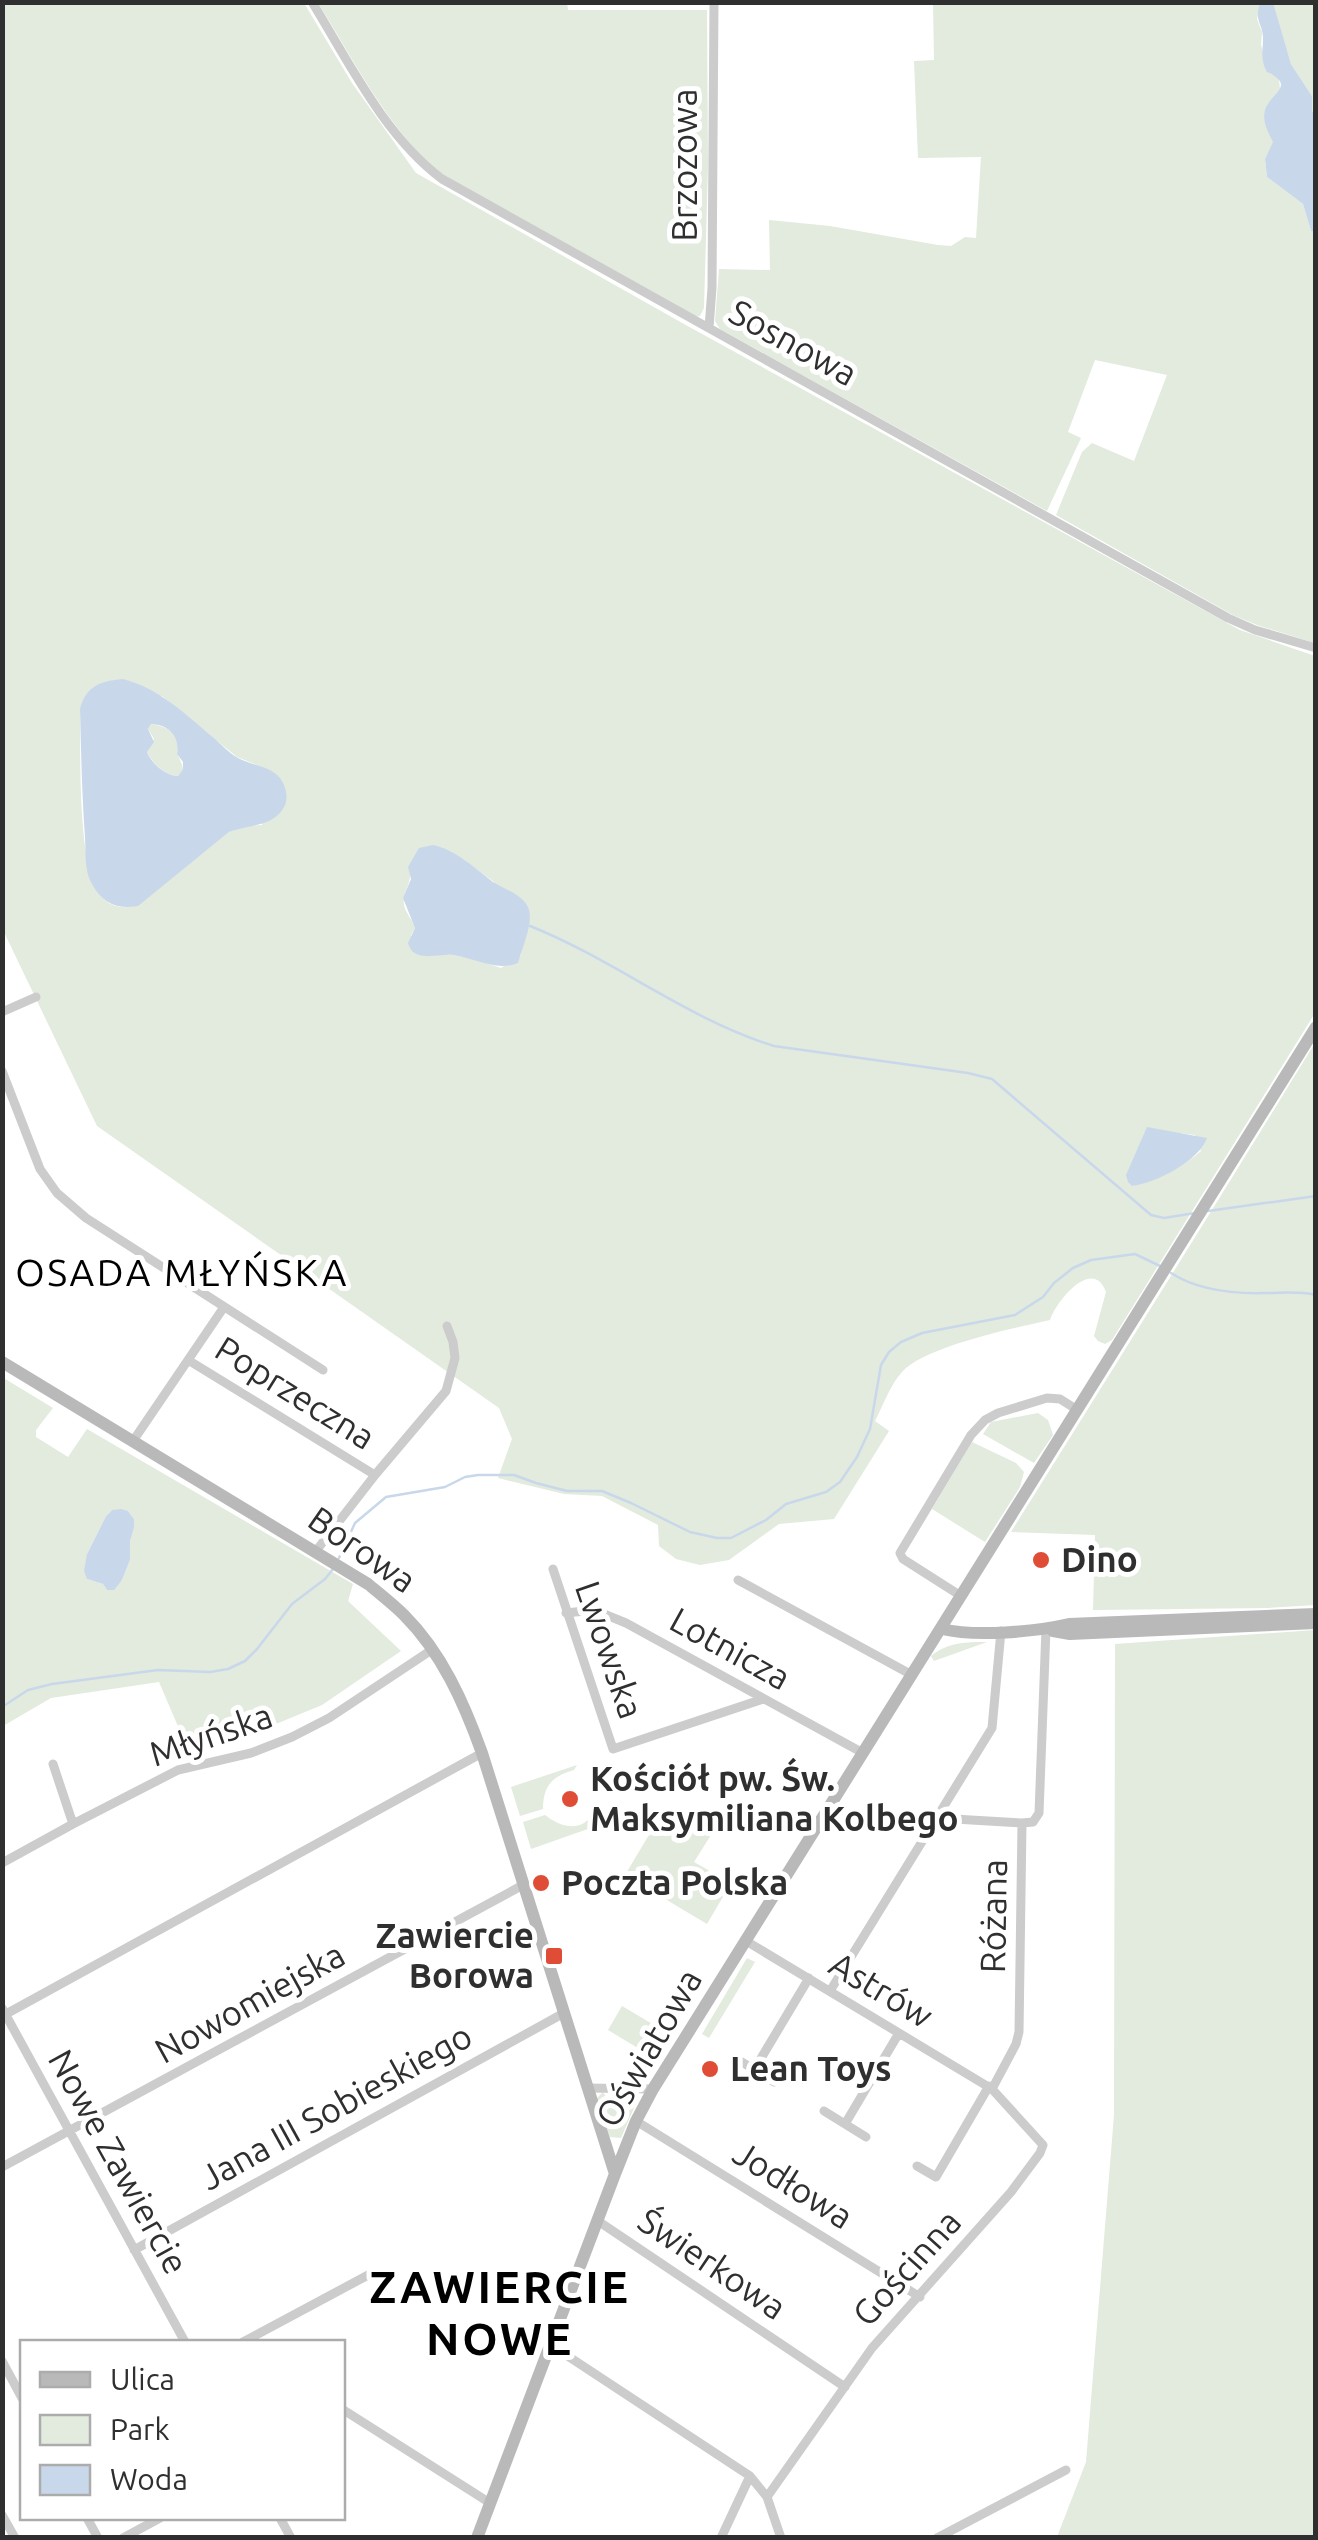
<svg xmlns="http://www.w3.org/2000/svg" width="1318" height="2540" font-family="Ubuntu,sans-serif">
<style>
.green{fill:#e2ebdd;fill-rule:evenodd}
.water{fill:#c9d7eb;fill-rule:evenodd}
.lines{fill:none;stroke-linecap:round;stroke-linejoin:round}
.stream{stroke:#c9d7eb;stroke-width:2.5}
.street{stroke:#ccc;stroke-width:9}
.secondary{stroke:#b9b9b9;stroke-width:12}
.poi-dot{fill:#e04d36;stroke:#fff;stroke-width:4}
.labels{text-anchor:middle;stroke-width:10;stroke-linejoin:round;paint-order:stroke}
.street-label{font-size:35px;fill:#2f2f2f;stroke:#fff}
.poi-label{font-size:35px;font-weight:bold;fill:#2f2f2f;stroke:#fff;text-anchor:start}
.neighbourhood-label{font-size:38px;letter-spacing:2.5px;fill:#000;stroke:#fff}
.district-label{font-size:45px;font-weight:bold;letter-spacing:2.5px;fill:#000;stroke:#fff}
</style>
<rect width="100%" height="100%" fill="#fff"/>
<path class="green" d="M567 2 568 10H707L708 166 704 308 700 316 695 317 474 195C457 183 438 173 424 158 380 114 351 55 318 3Z
M3 3H304L352 83 416 173 684 324 1240 630 1315 656V1013L1112 1340 1105 1344 1098 1341 1094 1336 1106 1292C1093 1256 1056 1301 1050 1320 1015 1328 925 1346 902 1372 890 1385 883 1406 875 1421L889 1431 834 1519 779 1524 729 1560 700 1565 676 1559 659 1546 658 1525 602 1496 564 1494 498 1478 512 1439 499 1408 97 1126 3 930ZM162 696 237 757 267 769 262 825 245 826 229 832 138 905C124 909 112 908 102 897 76 869 81 750 80 710ZM463 859 494 882 521 948V955L501 968C485 963 469 957 452 955 437 953 424 958 411 950V935L415 928C413 920 406 914 404 905 402 893 411 885 410 873ZM1179 1133 1195 1135 1201 1151C1184 1166 1155 1182 1132 1186Z
M933 3H1260L1257 19 1262 32 1261 45 1270 74 1277 76 1279 79 1280 89 1269 104 1268 132 1274 142 1265 159 1267 177 1303 204 1311 231 1315 232V643L1257 625 1233 615 1056 515 1082 452 1092 443 1134 461 1167 375 1095 360 1068 432 1081 438 1047 511 720 329 715 321 719 269 770 270 769 220 830 226 938 245 951 246 965 237 976 238 981 157 918 158 914 61 934 60Z
M1272 3H1315V115L1312 111V96L1291 64Z
M151 724C163 726 176 730 178 744 179 747 177 750 177 753 179 758 182 763 183 769L178 776C166 776 152 763 147 752L154 739 148 729Z
M1315 1043V1605L1268 1608 1093 1610 1095 1535 1011 1532C1113 1369 1215 1206 1315 1043Z
M2 1377 53 1408 36 1430V1437L68 1457 87 1429 353 1584 348 1601 401 1651 322 1705 237 1740 189 1752 159 1682 51 1698 3 1726ZM112 1510 128 1511 134 1519V1528L130 1540V1560L122 1580 107 1590 103 1584 87 1579V1554L106 1516Z
M1038 1413 1048 1420 1053 1435 1034 1463 983 1434 991 1422Z
M972 1442 1016 1463 1024 1472 1020 1487 985 1542 932 1509Z
M1315 1630V2537H1057L1086 2462 1114 2115 1115 1644Z
M987 1642 934 1661 931 1656C948 1642 966 1642 987 1642Z
M577 1765 574 1770C552 1776 543 1786 543 1809L520 1816 511 1787Z
M665 1808 711 1835 694 1862 731 1883 707 1924 625 1875Z
M545 1815C555 1823 571 1831 584 1823 597 1814 583 1817 599 1816L602 1824 531 1849 523 1822Z
M747 1958 755 1962 709 2038 702 2034Z
M622 2006 666 2032 651 2056 608 2030Z
M603 2092 608 2100H631L628 2093 635 2096 637 2101 621 2138 610 2137 596 2099Z"/>
<path class="water" d="M1260 3H1272L1274 6 1291 64 1312 96V111L1316 115 1315 232 1311 231 1303 204 1267 177 1265 159 1273 142C1268 132 1262 122 1265 110 1270 93 1297 86 1267 72 1260 59 1263 52 1263 37 1262 22 1254 21 1260 3Z
M123 679C159 688 186 715 214 738 222 745 229 753 238 758 251 765 270 766 280 778 286 786 289 799 284 807 274 827 247 825 229 832L138 906C118 910 102 903 92 884 84 871 86 852 85 837 82 795 81 752 80 709 86 686 100 681 123 679ZM151 724C169 725 180 736 177 754L183 762V769L178 776C166 776 151 763 147 752L154 742 148 729Z
M433 845C456 850 475 868 493 882 505 890 525 895 529 910 533 924 522 948 518 963 496 972 475 958 453 955 442 954 429 958 419 955 411 952 411 950 408 943L415 928 403 898 411 879 408 867 419 848Z
M1147 1127 1207 1138C1199 1161 1156 1183 1132 1186L1128 1182 1126 1175Z
M121 1509 128 1511 134 1519V1528L130 1541V1560L122 1580 114 1590H107L103 1584 87 1579 84 1571 87 1554 106 1516 112 1510Z"/>
<g class="lines">
<path class="stream" d="M530 926C615 960 687 1019 774 1046L968 1073 992 1079 1151 1215 1164 1218 1195 1213
M1208 1211 1316 1196
M1171 1273C1199 1291 1234 1294 1266 1293 1284 1293 1298 1291 1316 1295
M339 1558 355 1523 386 1497 445 1487 465 1477 478 1475H514L536 1483 567 1491H602L631 1503 690 1532 717 1538H731L766 1520 786 1504 826 1492 840 1482 857 1457 870 1429 881 1365 889 1352 901 1342 922 1333 1015 1315 1043 1297 1054 1283 1073 1268 1091 1260 1135 1254 1160 1266
M2 1707 28 1690 52 1684 158 1670 210 1672 228 1669 245 1661 257 1649 292 1604 325 1579 333 1569"/>
<path class="street" d="M312 2C350 64 384 135 442 179L1228 618 1255 630 1316 648
M709 328 712 288 714 2
M2 1012 36 997
M2 1071 40 1169 57 1193 86 1218 323 1370
M188 1360 224 1307
M133 1441 188 1360 375 1475
M316 1551 375 1475 446 1391 455 1358 453 1342 447 1326
M553 1569 613 1749 763 1699
M738 1580 912 1675
M961 1596 903 1559 900 1553 971 1435 985 1420 998 1413 1047 1398 1060 1399 1076 1409
M566 1613 594 1610 626 1623 863 1753
M53 1764 73 1824
M937 1818 1022 1823
M2 1863 73 1824 178 1770 251 1753 292 1737 329 1718 433 1649
M746 1941 992 2089 1043 2145 1040 2153 1011 2192 872 2348 767 2497
M830 1991 992 1728 1001 1631
M2 2008 185 2342
M6 2014 482 1753
M737 2059 774 2082
M754 2070 809 1978
M587 2088 653 2089
M992 2089 1016 2044 1019 2032 1022 1823 1033 1822 1039 1813 1046 1629
M824 2111 866 2137
M636 2121 920 2297
M845 2124 899 2033
M917 2166 936 2177 989 2086
M2 2167 523 1885
M598 2221 845 2387
M134 2250 564 2013
M243 2342 370 2274
M551 2345 750 2476 767 2497 781 2538
M2 2361 22 2398
M342 2409 490 2503
M2 2515 15 2538
M87 2518 98 2538
M280 2518 291 2538
M123 2538 160 2518
M721 2538 750 2476
M937 2538 1066 2470"/>
<path class="secondary" d="M2 1362 368 1584C380 1594 393 1604 404 1615 442 1653 464 1703 482 1753L615 2174
M942 1629C976 1637 1034 1632 1069 1624L1316 1614
M1053 1631 1070 1634 1316 1623
M477 2538 615 2174 636 2121 653 2089 1316 1027"/>
</g>
<g class="poi-dot">
<circle cx="1041" cy="1560" r="10"/>
<circle cx="570" cy="1799" r="10"/>
<circle cx="541" cy="1883" r="10"/>
<rect x="544" y="1946" width="20" height="20" rx="5"/>
<circle cx="710" cy="2069" r="10"/>
</g>
<g class="labels">
<g class="street-label">
<text transform="translate(685 165) rotate(-90)" y="12">Brzozowa</text>
<text transform="translate(793 343) rotate(29)" y="12">Sosnowa</text>
<text transform="translate(295 1393) rotate(32)" y="12">Poprzeczna</text>
<text transform="translate(362 1550) rotate(35)" y="12">Borowa</text>
<text transform="translate(730 1649) rotate(29)" y="12">Lotnicza</text>
<text transform="translate(609 1650) rotate(71)" y="12">Lwowska</text>
<text transform="translate(211 1735) rotate(-19)" y="12">Młyńska</text>
<text transform="translate(994 1916) rotate(-89)" y="12">Różana</text>
<text transform="translate(881 1990) rotate(31)" y="12">Astrów</text>
<text transform="translate(250 2003) rotate(-29)" y="12">Nowomiejska</text>
<text transform="translate(649 2048) rotate(-60)" y="12">Oświatowa</text>
<text transform="translate(336 2107) rotate(-29)" y="12">Jana III Sobieskiego</text>
<text transform="translate(118 2162) rotate(61)" y="12">Nowe Zawiercie</text>
<text transform="translate(793 2185) rotate(32)" y="12">Jodłowa</text>
<text transform="translate(712 2264) rotate(34)" y="12">Świerkowa</text>
<text transform="translate(907 2268) rotate(-48)" y="12">Gościnna</text>
</g>
<g class="poi-label">
<text x="1061" y="1572">Dino</text>
<text x="590" y="1791">Kościół pw. Św.<tspan x="590" dy="40">Maksymiliana Kolbego</tspan></text>
<text x="561" y="1895">Poczta Polska</text>
<text x="534" y="1948" text-anchor="end">Zawiercie<tspan x="534" dy="40">Borowa</tspan></text>
<text x="730" y="2081">Lean Toys</text>
</g>
<g class="neighbourhood-label">
<text x="182" y="1286">OSADA MŁYŃSKA</text>
</g>
<g class="district-label">
<text x="500" y="2303">ZAWIERCIE<tspan x="500" dy="52">NOWE</tspan></text>
</g>
</g>
<rect width="1318" height="2540" fill="none" stroke="#2f2f2f" stroke-width="10"/>
<rect x="20" y="2340" width="325" height="180" fill="#ffffff" stroke="#acacac" stroke-width="2.5"/>
<rect x="40" y="2372" width="50" height="15" fill="#b9b9b9" stroke="#acacac" stroke-width="2.5"/>
<text x="110" y="2390" font-size="30" fill="#2f2f2f">Ulica</text>
<rect x="40" y="2415" width="50" height="30" fill="#e2ebdd" stroke="#acacac" stroke-width="2.5"/>
<text x="110" y="2440" font-size="30" fill="#2f2f2f">Park</text>
<rect x="40" y="2465" width="50" height="30" fill="#c9d7eb" stroke="#acacac" stroke-width="2.5"/>
<text x="110" y="2490" font-size="30" fill="#2f2f2f">Woda</text>
</svg>
